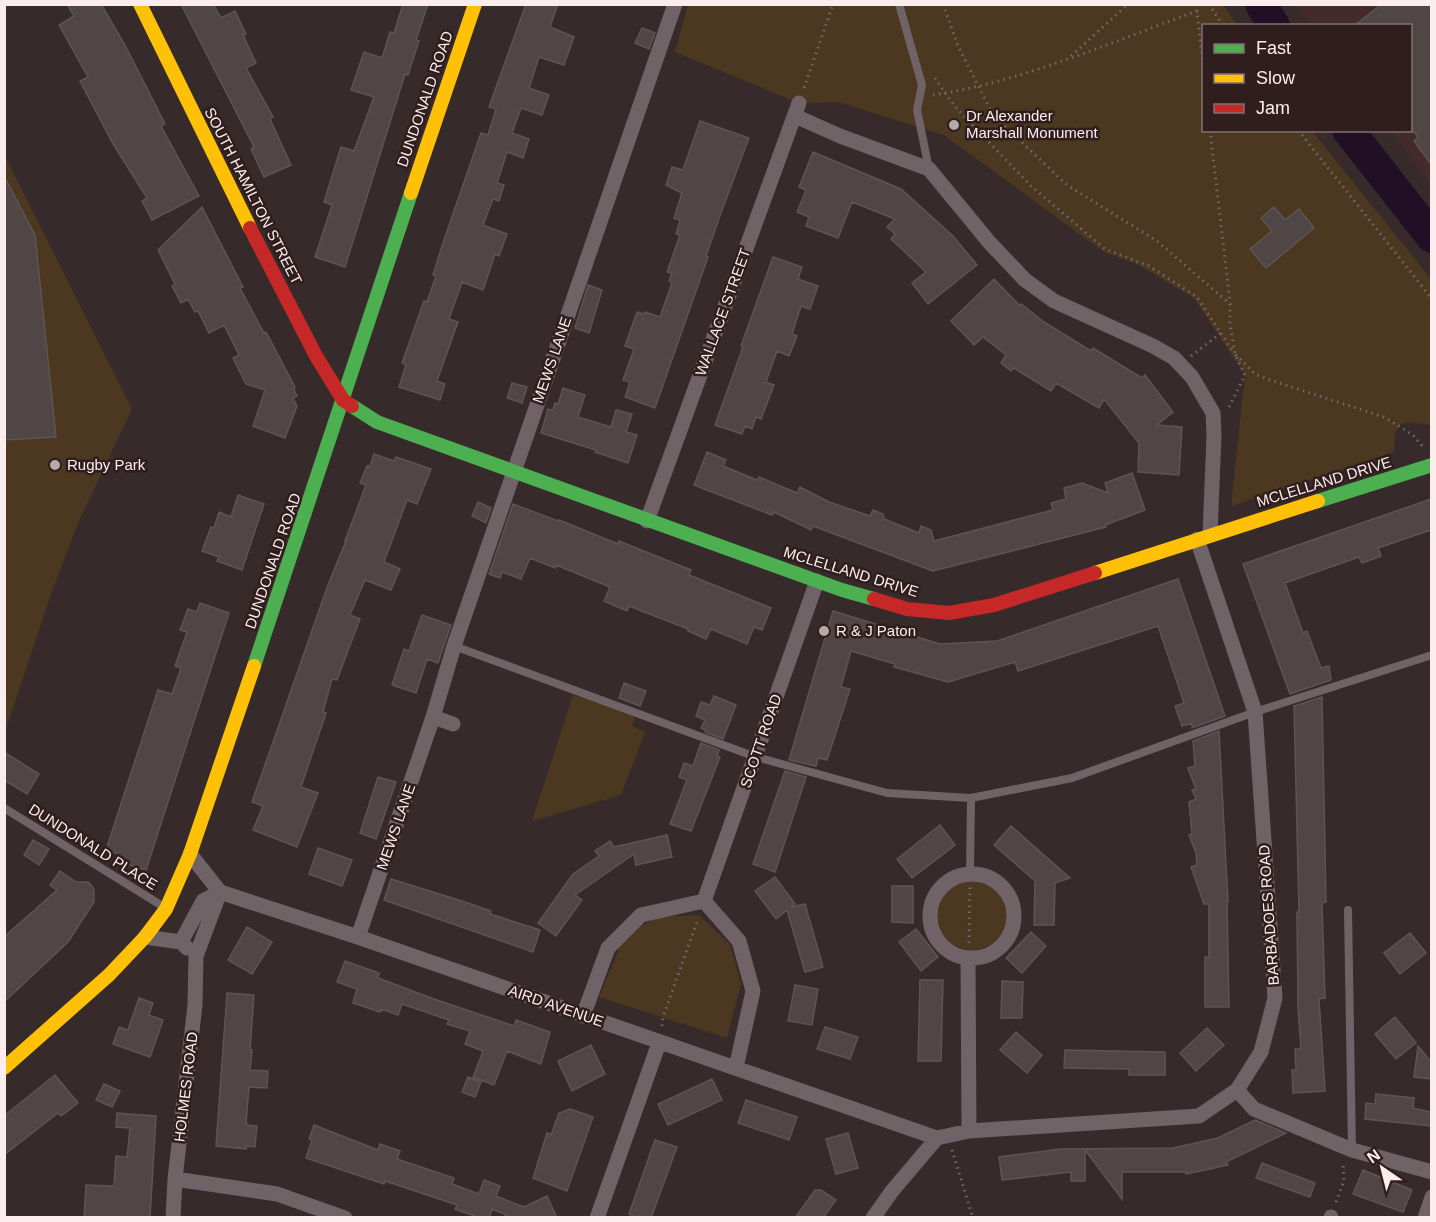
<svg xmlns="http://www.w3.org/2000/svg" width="1436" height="1222" font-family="Helvetica,sans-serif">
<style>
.built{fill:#432a2c}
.green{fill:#4c3821}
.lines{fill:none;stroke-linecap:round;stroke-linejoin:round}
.river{stroke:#211025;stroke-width:32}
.building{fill:#504646;stroke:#5e5453;stroke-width:1.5}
.path{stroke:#72686c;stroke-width:3;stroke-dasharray:1.5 4.5;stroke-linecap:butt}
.lane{stroke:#706367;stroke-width:8}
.street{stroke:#706367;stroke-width:15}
.fast{stroke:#4caf50;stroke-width:14}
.slow{stroke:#ffc107;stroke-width:14}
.jam{stroke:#c62828;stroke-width:14}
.poi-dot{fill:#b6a9aa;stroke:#301d1d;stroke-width:2}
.labels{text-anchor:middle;stroke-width:5;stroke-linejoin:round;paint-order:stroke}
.street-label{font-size:15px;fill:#fbedee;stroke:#301d1d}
.poi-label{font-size:15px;fill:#fbedee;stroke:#301d1d;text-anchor:start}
</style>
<rect width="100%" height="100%" fill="#362a2b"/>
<path class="built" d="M1296 5H1431V185L1391 131 1410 130V26L1312 25Z"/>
<path class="green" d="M688 5H1223L1237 25 1204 26V130L1312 131 1431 279V425C1400 421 1395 417 1394 452L1231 506 1245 375 1194 298 1137 264 1104 252 944 135 838 102 799 103 675 52Z
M5 156 132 409 79 521 52 591 5 732Z
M573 695 636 715 632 726 645 732 621 795 532 821Z
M937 915a35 35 0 1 1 70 0a35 35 0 1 1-70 0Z
M699 915 730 944 741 984 727 1038 599 997 624 937 656 917Z"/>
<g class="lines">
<path class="river" d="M1261 4 1274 26
M1348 130 1432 237"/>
</g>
<path class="building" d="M67 4H101L125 45 165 124 161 126 199 196 152 220 142 201 147 198 113 144 80 81 88 77 59 25 74 16Z
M181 4H213L221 18 235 11 246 34 243 35 256 63 246 68 273 117 270 119 291 165 264 177 251 149 254 147Z
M403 4H428L416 40 419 41 408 75 405 74 345 267 315 257 332 205 324 202 341 147 354 151 374 97 351 90 364 52 382 58 390 32 394 33Z
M526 4H558L550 27 574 37 564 65 539 57 529 88 549 95 542 115 521 108 512 133 529 139 523 158 507 152 497 183 504 185 499 201 493 199 483 225 507 234 499 256 495 254 483 290 462 282 449 319 458 322 437 381 445 384 440 400 399 387 406 365 402 363 424 301 427 302 436 276 433 275 442 246 481 133 488 135 496 109 489 107Z
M1382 4H1431V164L1414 141 1418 137 1410 127V26H1354Z
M642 28 655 33 649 49 635 43Z
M700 121 749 138 721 213 706 256 708 257 655 408 625 397 630 382 623 380 634 349 625 346 637 312 644 314 645 312 660 317 672 283 669 281 672 273 667 272 680 235 676 234 680 220 674 218 682 193 666 185 672 167 683 170Z
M813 152 901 189 953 236 977 265 928 304 912 283 926 272 891 239 895 234 887 227 895 219 852 202 838 238 806 226 809 217 797 212 806 190 799 187Z
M4 176 35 235 56 437 4 440Z
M202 207 243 287 240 288 264 333 266 332 295 387 294 390 297 396 293 398 297 406 285 438 253 426 265 390 246 384 233 358 239 355 224 325 209 333 198 311 195 312 188 299 181 303 172 286 175 284 158 250Z
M1274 207 1285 220 1299 209 1314 228 1266 268 1250 249 1272 231 1261 218Z
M773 257 802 267 798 279 818 286 810 309 801 306 792 334 797 336 789 356 777 351 766 382 774 385 761 419 756 417 752 429 745 426 742 434 715 425 743 347 741 346Z
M994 279 1020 306 1021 304 1044 322 1091 351 1093 348 1142 378 1145 375 1173 412 1157 425 1182 427 1179 475 1138 472 1139 443 1104 399 1099 408 1056 383 1051 391 1014 368 1011 371 1001 363 1006 355 983 337 974 345 951 321Z
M588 285 602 290 589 333 575 328Z
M512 383 527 387 522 403 507 398Z
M563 388 585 395 578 417 611 427 616 410 632 414 626 432 637 435 628 463 595 452 596 450 541 433 548 409 553 410 555 403 558 404Z
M707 452 726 460 723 466 757 480 759 477 797 493 800 487 829 502 870 516 873 510 883 514 884 519 919 533 921 526 931 530 934 541 1053 510 1051 503 1066 499 1064 488 1082 483 1108 493 1105 483 1132 473 1145 510 1105 525 1106 527 933 571 813 526 811 530 774 512 772 515 694 485Z
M374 454 394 461 396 457 431 469 417 504 407 500 384 562 400 569 391 590 365 580 350 615 360 619 337 680 332 679 323 712 326 713 301 787 318 793 297 847 253 830 263 806 252 802 328 585 346 541H345L366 485 360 483 367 466H370Z
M238 495 264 504 242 570 217 561 219 557 202 551 211 527 214 528 219 512 231 517Z
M1431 499V530L1378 548 1381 556 1362 563 1359 557 1285 583 1303 633 1307 631 1321 668 1329 666 1331 680 1290 694 1243 564Z
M478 502 491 508 486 523 472 516Z
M513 504 558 521 559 520 618 544 619 541 661 558 691 570 689 575 771 608 762 630 754 627 747 644 711 629 706 639 688 631V629L629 606 627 611 604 601 610 587 556 565 555 568 530 558 521 579 502 572 500 578 489 574Z
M1178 579 1225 716 1192 728V723L1182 726 1175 706 1184 703 1158 626 1018 671 1015 662 948 682 894 667 895 664 851 651 841 687 850 689 827 760 818 758 816 766 789 760 833 611 940 644 997 641Z
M200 603 229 613 146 870 117 861 119 854 106 850 158 690 172 694 181 668 175 666 187 632 180 630 188 609 197 612Z
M422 615 451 625 438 663 427 659 416 693 392 685 404 649 409 651Z
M624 683 646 691 640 706 619 698Z
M714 696 736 705 723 739 705 732 706 730 701 728 705 720 696 716 701 702 710 705Z
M1322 697 1326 902 1322 903 1325 998 1319 999 1325 1091 1293 1093 1292 1070H1296L1295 1049H1301L1298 1007 1297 912H1299L1294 706Z
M1219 731 1228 902H1227L1229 1007H1205V957H1209V904H1204L1191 867 1197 865 1196 853 1189 835 1192 834 1189 802 1196 799 1192 790 1196 789 1188 768 1195 766 1193 741Z
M701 743 719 750 717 756 720 757 691 831 670 824 687 780 679 777 684 763 693 766Z
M4 752 39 774 27 794 4 780Z
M785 771 806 777 775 872 753 864Z
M378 777 396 782 376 839 360 833Z
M940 825 955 845 912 878 897 859Z
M1011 826 1070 878 1055 883 1054 925H1034L1035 881 994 845Z
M667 835 672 857 636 865 634 854 575 895 582 900 556 936 538 923 573 874 599 856 595 851 610 841 614 847Z
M33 840 49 849 39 865 24 855Z
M318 848 352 860 342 886 309 874Z
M60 871 76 882H88L92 886 94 890V902L68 942 4 1002V937L57 890 50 885Z
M775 877 795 904 792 907 805 904 823 967 805 972 787 910 776 919 755 891Z
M391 879 465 902 491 911 490 914 540 930 533 952 384 900Z
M892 886H913V923L892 922Z
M247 927 272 942 252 974 228 960Z
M916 929 938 957 921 971 899 942Z
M1031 932 1046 946 1022 973 1006 958Z
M1410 933 1426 953 1400 974 1384 953Z
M345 961 379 973 378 978 434 999 514 1026 516 1020 550 1032 541 1064 507 1051 494 1085 473 1077 483 1051 465 1044 470 1031 447 1024 449 1020 402 1004 398 1015 381 1009 380 1012 353 1003 357 989 337 982Z
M920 980H943L941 1061H918Z
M1002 981 1023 982 1022 1018H1001Z
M795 985 818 989 812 1025 788 1021Z
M227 993 254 995 250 1050H252L250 1070 268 1071 267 1088 249 1087 246 1123 248 1125 257 1126 255 1147 246 1146V1149L216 1146Z
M139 998 153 1003 149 1015 163 1020 150 1057 113 1044 119 1027 128 1030Z
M1395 1017 1416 1043 1396 1059 1375 1034Z
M825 1027 858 1037 850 1059 817 1049Z
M1207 1028 1224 1045 1196 1071 1180 1053Z
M1016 1032 1042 1055 1027 1073 1000 1050Z
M591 1045 605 1074 572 1091 558 1061Z
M1418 1046 1431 1062V1079L1414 1077Z
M1065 1050 1165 1052V1075H1129V1069L1064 1068Z
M55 1075 78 1103 61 1116 58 1113 4 1155V1116Z
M468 1077 481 1082 475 1097 462 1092Z
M712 1079 722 1100 668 1125 658 1104Z
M104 1084 120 1091 112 1107 96 1100Z
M1376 1094 1414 1098 1413 1108 1431 1112V1126L1365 1119 1366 1103 1375 1104Z
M746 1100 797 1117 789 1140 738 1123Z
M570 1109 593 1117 567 1191 533 1178 547 1133 551 1135 559 1113Z
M117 1113 156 1116 150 1218H84L86 1185 114 1186 116 1156 127 1157 130 1128 116 1127Z
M1255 1120 1286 1133 1226 1162 1228 1165 1186 1174V1172H1123L1122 1173V1199L1085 1150V1181H1071V1172L1002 1180 999 1157 1061 1149 1173 1148 1218 1138Z
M314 1125 378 1150 380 1144 400 1151 397 1159 454 1178 452 1184 479 1194 484 1180 500 1186 496 1196 524 1207 547 1196 557 1218H502L507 1215 492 1209 489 1218H480L455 1209 457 1205 385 1181 384 1184 306 1158 312 1140 309 1139Z
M848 1133 858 1168 836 1174 826 1139Z
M655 1140 677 1147 651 1218H638L629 1214Z
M1262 1163 1315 1183 1310 1197 1256 1178Z
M1363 1170 1412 1190 1403 1212 1353 1194Z
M815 1190H821L836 1200 823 1218H795Z"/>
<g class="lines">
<path class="path" d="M943 4 958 46 993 115 1067 185 1157 241 1230 304V323L1235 354
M1196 4 1204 72
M1209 4 1223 26
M1071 56 1128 4
M935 78 945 93C1028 79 1117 40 1197 11
M804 88 833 4
M933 95 945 93 959 111 1031 186 1105 249 1149 266 1197 297 1234 353
M1210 130 1230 302
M1298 130 1432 299
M1191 356 1221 333
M1229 407 1245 375 1235 354 1255 374 1270 380 1384 417 1413 435 1424 448
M969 943 970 883
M662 1026 663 1017 698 919
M952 1150 973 1218
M1336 1202 1344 1181 1343 1165"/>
<path class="lane" d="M899 4 922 85 917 110 929 169
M454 646 756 757 887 793 971 798 1072 778 1255 712 1432 655
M4 808 164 907
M970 873 971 798
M1348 910 1352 1150"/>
<path class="street" d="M795 116 840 136 929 169 989 242 1025 280 1054 301 1153 346 1174 358 1192 377 1213 413 1214 435 1210 535
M647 521 799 103
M433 717 453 724
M190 854 220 892 358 937 937 1138
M930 916a42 42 0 1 1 84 0a42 42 0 1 1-84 0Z
M704 901 817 581
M145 937 181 942 187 948
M358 937 433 717 454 646 675 4
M181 942 203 901 220 892
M968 958 969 1131
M583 1016 608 948 641 915 704 901 739 941 753 991 736 1068
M1237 1090 1254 1109 1352 1150 1432 1172
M937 1138 969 1131 1199 1116 1237 1090 1261 1052 1275 998 1255 712 1197 539
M175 1179 277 1194 345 1218
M173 1218 175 1179 195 1005 196 956 220 892
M597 1218 659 1043
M873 1218 892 1191 937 1138
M1331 1218V1217
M1425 1218 1432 1197"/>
<path class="fast" d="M352 406 377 422 842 590 874 599
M1318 501 1432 465
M254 666C307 509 358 350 411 193"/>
<path class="slow" d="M140 4 250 228
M411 193 475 4
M1095 573 1318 501
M4 1068 109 975 145 937 166 909 190 854 254 666"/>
<path class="jam" d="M250 228 316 356 343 400 352 406
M874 599 907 609 949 613 994 605 1095 573"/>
</g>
<g class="poi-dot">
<circle cx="954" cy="125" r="6"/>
<circle cx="55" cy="465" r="6"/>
<circle cx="824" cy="631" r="6"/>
</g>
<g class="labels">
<g class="street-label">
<text transform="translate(425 99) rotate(-71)" y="5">DUNDONALD ROAD</text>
<text transform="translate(253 196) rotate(63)" y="5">SOUTH HAMILTON STREET</text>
<text transform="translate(723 312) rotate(-70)" y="5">WALLACE STREET</text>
<text transform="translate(552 360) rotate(-71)" y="5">MEWS LANE</text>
<text transform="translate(1324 482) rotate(-17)" y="5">MCLELLAND DRIVE</text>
<text transform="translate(273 561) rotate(-71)" y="5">DUNDONALD ROAD</text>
<text transform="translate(851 572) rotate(17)" y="5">MCLELLAND DRIVE</text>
<text transform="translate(761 741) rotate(-71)" y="5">SCOTT ROAD</text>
<text transform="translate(396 827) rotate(-71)" y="5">MEWS LANE</text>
<text transform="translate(93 847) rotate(32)" y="5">DUNDONALD PLACE</text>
<text transform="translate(1269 915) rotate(-94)" y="5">BARBADOES ROAD</text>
<text transform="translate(556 1006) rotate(19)" y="5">AIRD AVENUE</text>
<text transform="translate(186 1087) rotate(-83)" y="5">HOLMES ROAD</text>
</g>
<g class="poi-label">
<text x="966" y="121">Dr Alexander<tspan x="966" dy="17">Marshall Monument</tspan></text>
<text x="67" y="470">Rugby Park</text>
<text x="836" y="636">R &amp; J Paton</text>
</g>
</g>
<rect width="1436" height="1222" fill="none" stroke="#fbedee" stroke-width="12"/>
<rect x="1202" y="24" width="210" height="108" fill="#301d1d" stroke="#817071" stroke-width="1.5"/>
<rect x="1214" y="44" width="30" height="9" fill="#4caf50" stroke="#817071" stroke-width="1.5"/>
<text x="1256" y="54" font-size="18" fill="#fbedee">Fast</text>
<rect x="1214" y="74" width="30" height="9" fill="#ffc107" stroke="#817071" stroke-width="1.5"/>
<text x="1256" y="84" font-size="18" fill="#fbedee">Slow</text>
<rect x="1214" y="104" width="30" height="9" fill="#c62828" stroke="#817071" stroke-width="1.5"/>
<text x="1256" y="114" font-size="18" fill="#fbedee">Jam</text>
<g transform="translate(1382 1168) rotate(325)" stroke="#301d1d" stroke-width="4.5" paint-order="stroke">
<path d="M0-4.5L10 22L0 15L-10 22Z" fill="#fbedee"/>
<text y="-9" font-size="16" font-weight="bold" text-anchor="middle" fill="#fbedee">N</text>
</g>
</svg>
